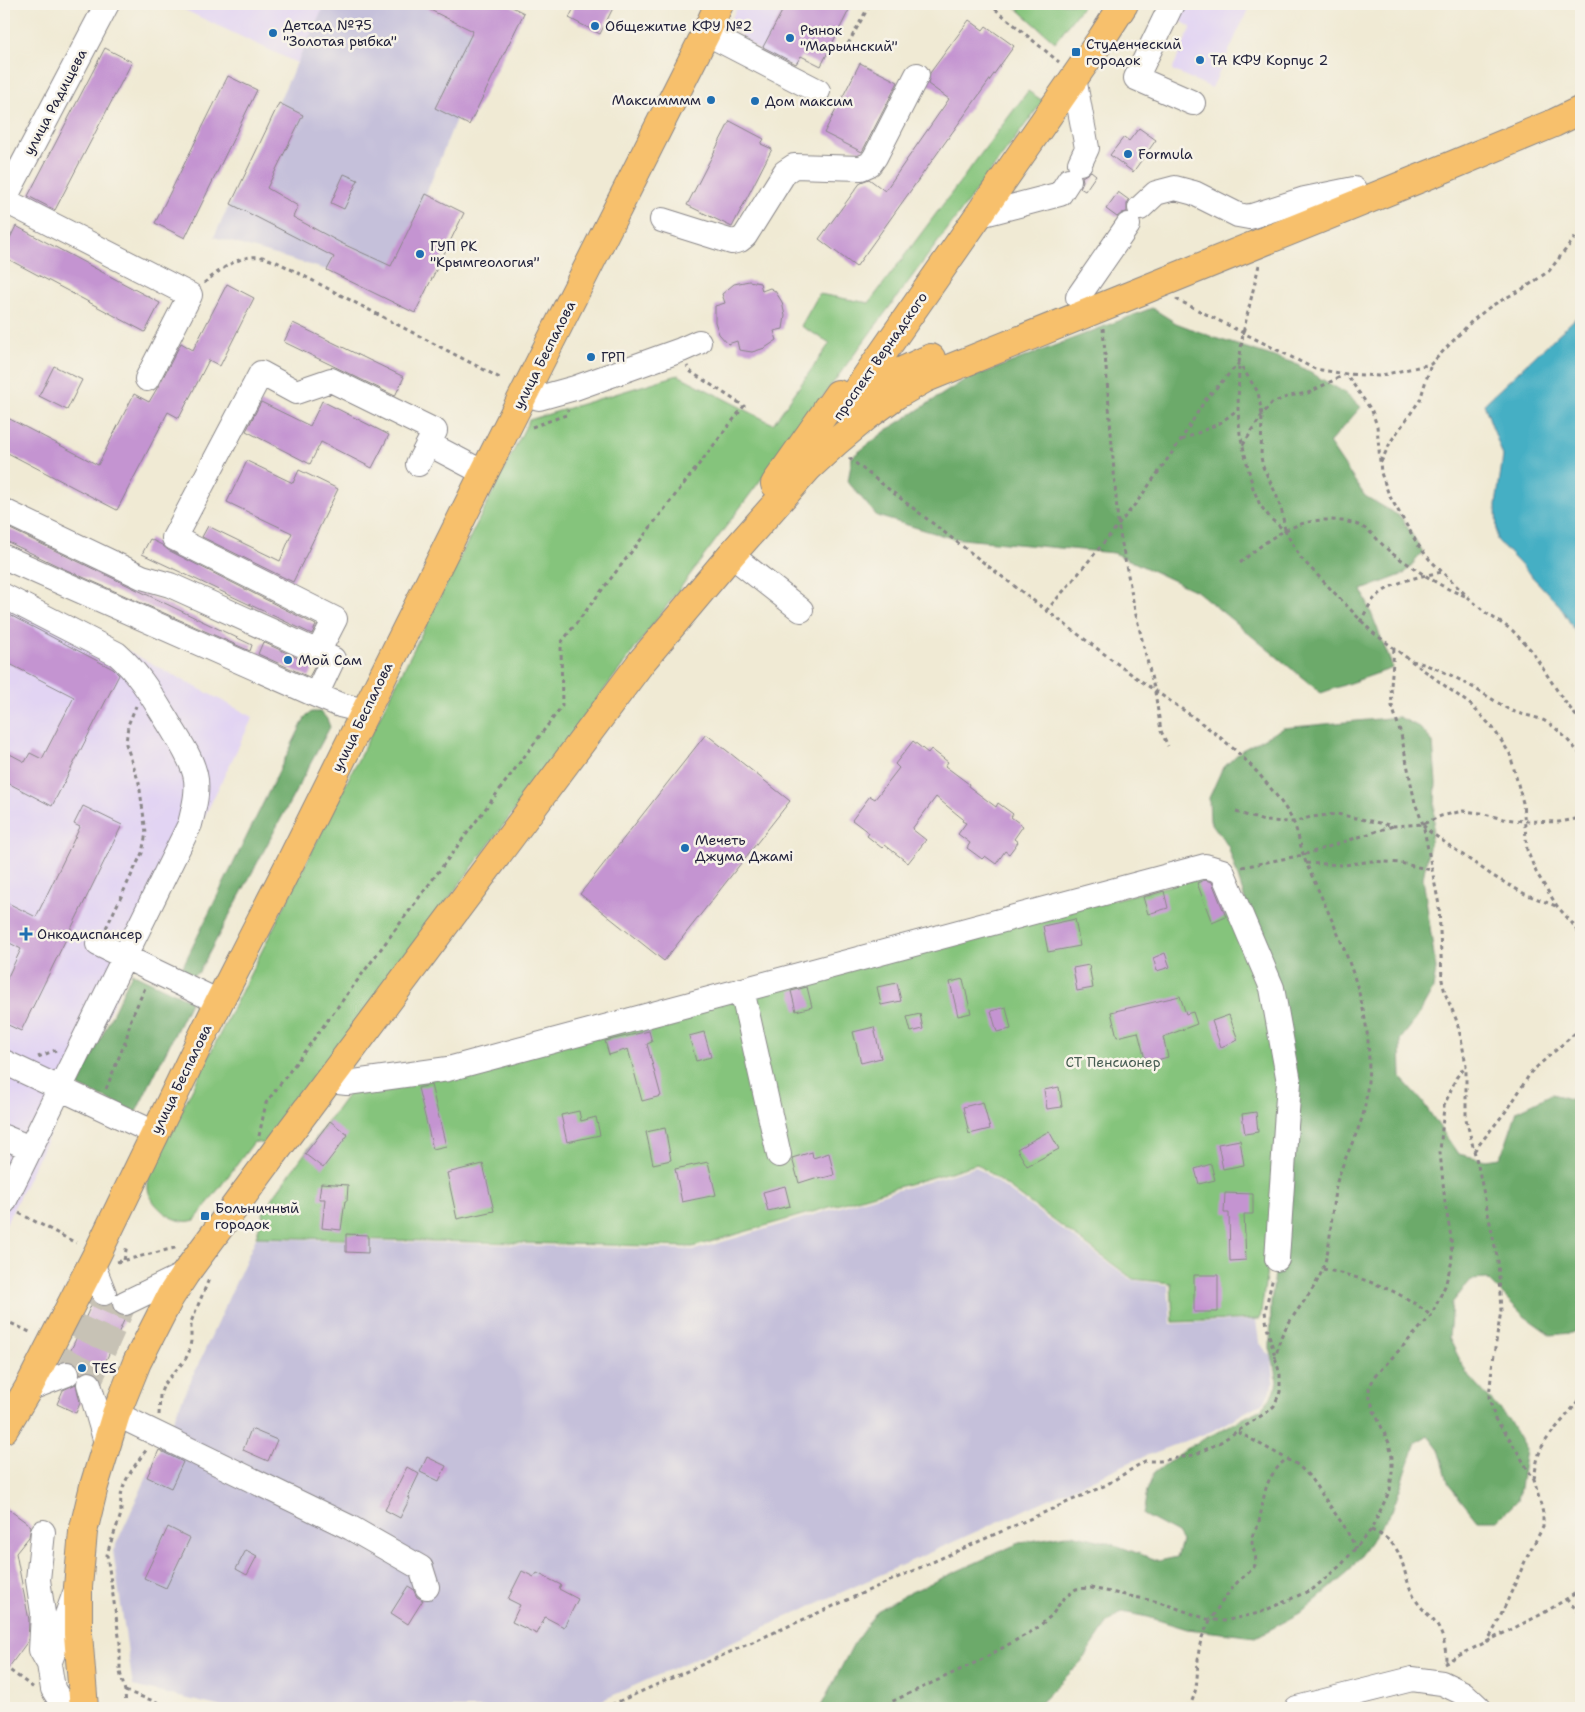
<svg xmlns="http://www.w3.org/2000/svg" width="1585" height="1712" font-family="'Shantell Sans',sans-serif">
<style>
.built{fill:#e2d4f3}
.industrial{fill:#c5c0da}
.green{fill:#85c47b;stroke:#54735b}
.forest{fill:#6caa6b;stroke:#476653}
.water{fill:#45afc4;stroke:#346880}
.building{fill:#c494d1}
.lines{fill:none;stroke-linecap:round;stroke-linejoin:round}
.minor-tunnel{stroke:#c7c2b5;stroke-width:24;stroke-dasharray:24 12;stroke-linecap:butt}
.minor-casing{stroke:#898688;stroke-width:26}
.major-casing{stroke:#898688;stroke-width:30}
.path{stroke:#898688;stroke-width:3;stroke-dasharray:4 4;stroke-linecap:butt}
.minor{stroke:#fff;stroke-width:24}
.major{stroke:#f7c06c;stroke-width:28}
.poi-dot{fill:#1f6fb2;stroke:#f7f3e8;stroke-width:2}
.labels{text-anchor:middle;stroke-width:5;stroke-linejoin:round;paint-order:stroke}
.poi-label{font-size:14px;fill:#22223b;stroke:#f7f3e8;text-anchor:start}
.street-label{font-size:14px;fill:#22223b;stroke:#f7f3e8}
.park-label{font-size:14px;fill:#455b51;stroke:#f7f3e8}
</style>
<rect width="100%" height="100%" fill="#f7f3e8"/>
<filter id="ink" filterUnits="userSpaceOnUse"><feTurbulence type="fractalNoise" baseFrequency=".02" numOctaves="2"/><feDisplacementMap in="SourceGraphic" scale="10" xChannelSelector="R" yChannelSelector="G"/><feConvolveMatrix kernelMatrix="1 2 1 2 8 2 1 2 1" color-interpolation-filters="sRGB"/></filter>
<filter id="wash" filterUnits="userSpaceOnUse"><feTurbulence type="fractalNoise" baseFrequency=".0096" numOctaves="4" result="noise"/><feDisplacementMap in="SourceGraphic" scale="20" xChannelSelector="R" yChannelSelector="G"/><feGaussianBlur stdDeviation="1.12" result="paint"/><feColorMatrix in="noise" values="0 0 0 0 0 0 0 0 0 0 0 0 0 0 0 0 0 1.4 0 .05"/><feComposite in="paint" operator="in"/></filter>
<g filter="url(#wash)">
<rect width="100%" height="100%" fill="#f0ead4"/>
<path class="built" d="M172 4H325L297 63Z
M739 4H853L821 66 801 56 795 68 761 52 728 25Z
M1186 4 1250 5 1212 88 1172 70 1191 27 1179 20Z
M4 586 253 717 4 1228Z"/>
<path class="industrial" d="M325 4H506L524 13 469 125 456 119 426 194 391 266 341 242 327 270 214 237Z
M976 1167 1132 1280 1168 1285 1171 1324 1256 1320 1259 1342 1272 1358 1274 1382 1265 1401 1212 1431 1135 1460 585 1708H226L133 1686 113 1551 256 1238 695 1250Z"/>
<path class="green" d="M1012 4H1084L1055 42Z
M1028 91 1043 101 266 1144 254 1142 195 1220C191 1221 187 1222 183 1221 169 1219 151 1205 148 1189 148 1185 148 1181 148 1177L529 420 678 375 773 424 830 343 801 326 819 294 869 303Z
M1213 875 1263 983 1282 1077 1272 1237 1260 1319 1173 1322 1171 1283 1133 1279 977 1164 693 1247 256 1237 265 1208 353 1087Z"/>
<path class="forest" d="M1152 308 1176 323 1218 339 1294 363 1347 394 1361 407 1329 443 1365 496 1401 517 1423 552 1404 574 1362 590 1393 668 1321 693 1198 592 1114 553 951 538 877 516 848 482 852 457 887 430 963 381Z
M311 712H321L327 719 330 727 199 972 192 976 184 975 182 968 305 718Z
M1399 717 1419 727 1433 742 1436 783 1434 823 1423 878 1436 969 1433 989 1417 1018 1400 1040 1401 1078 1422 1101 1458 1154 1486 1160 1499 1158 1506 1144 1517 1111 1552 1094 1581 1102V1328L1571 1333 1551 1335 1524 1316 1487 1279 1471 1280 1452 1303 1449 1338 1467 1374 1508 1419 1526 1450 1518 1500 1498 1520H1477L1449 1485 1439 1449 1428 1435 1416 1443 1393 1509 1349 1572 1301 1613 1256 1637 1187 1629 1148 1617 1122 1612 1107 1624 1081 1662 1040 1703 1031 1708H820L853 1645 877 1611 909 1593 1019 1543 1072 1534 1107 1542 1159 1561 1177 1557 1182 1541 1177 1533 1143 1515 1147 1491 1154 1473 1187 1448 1261 1409 1272 1396 1277 1386 1276 1372 1270 1348 1271 1302 1298 1110 1243 893 1228 846 1210 821 1209 798 1222 769 1242 750 1283 728Z
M132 973 191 1001 136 1112 78 1086Z"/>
<path class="water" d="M1581 313V641L1560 606 1497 540 1496 505 1503 456 1484 404Z"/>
<g id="blocks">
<path class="building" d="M418 4H506L524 13 469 125 435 108 473 31Z
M576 4H615L600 34 569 18Z
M786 4H852L821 66 801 56 796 64 763 47Z
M969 20 983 30 986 26 1014 46 856 267 819 239 861 182 869 179 885 191 949 99 928 84 930 73Z
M105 48 132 62 55 210 28 196Z
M860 63 898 82 862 152 824 133Z
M228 76 257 90 185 238 155 223Z
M279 103 303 115 267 188 298 206 293 217 341 243 391 266 426 194 464 213 415 313 327 270 334 257 231 204Z
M730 121 764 139 761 144 772 149 732 227 687 205Z
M1139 128 1156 140 1133 172 1110 155 1124 137 1129 141Z
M1091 171 1096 175 1085 191 1080 188 1083 181 1082 177 1087 174Z
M344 174 358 180 344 209 331 203Z
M1118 192 1129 200 1127 204V212L1122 213 1117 217 1106 209Z
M16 226 160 303 145 332 4 257V250Z
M749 281 760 283 762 291 770 288 775 291 782 302 785 316 783 329 774 331 777 340 765 348 752 352 739 350 737 341 728 344 719 334 715 322V306L725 303 722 294 734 284Z
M227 284 254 298 220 366 209 360 179 418 168 412 117 510 4 451V416L98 465 134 394 149 402 159 385 181 343 193 350Z
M293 323 404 377 395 396 284 342Z
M54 366 82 380 67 410 39 396Z
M322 401 389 435 372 468 321 442 310 464 246 431 261 402 310 426Z
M247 461 293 483 299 470 338 489 293 582 202 537 208 526 280 561 292 533 227 502Z
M4 526 252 645 250 651 60 567 4 540Z
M150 539 162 545 168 550 316 625 312 634 142 554Z
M4 612 113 669 119 675 52 806 4 781V751L25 762 30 753 42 759 74 697 4 661Z
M263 642 315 666 309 677 258 654Z
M706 734 790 801 664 961 580 894Z
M913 741 928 753 931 749 948 762 945 766 969 784 968 786 996 807 998 803 1013 814 1011 817 1023 826 1014 839 1018 842 1009 854 1005 851 996 864 985 856 982 859 967 848 970 843 958 834 966 823 962 821 963 819 936 797 912 829 926 840 908 863 885 845 882 848 867 836 869 833 852 820 870 796 875 799 899 768 895 764Z
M83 806 122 825 21 1031 4 1023V985L21 949 4 940V901L36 917 80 827 74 824Z
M1205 880 1212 882 1226 917 1212 923 1197 883Z
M1164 891 1168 908 1148 914 1143 897Z
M1075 919 1080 946 1048 952 1043 926Z
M1165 953 1170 967 1157 971 1153 958Z
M1089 965 1093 988 1077 991 1073 968Z
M963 979 971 1013 958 1016 950 982Z
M897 983 901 1001 881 1005 877 987Z
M807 987 812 1007 796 1011 791 991Z
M1180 996 1186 1014 1193 1012 1197 1024 1163 1037 1168 1057 1146 1063 1138 1032 1117 1037 1111 1012Z
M1006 1007 1011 1029 997 1032 991 1011Z
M920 1014 923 1029 911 1032 907 1017Z
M1229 1015 1238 1040 1221 1047 1212 1021Z
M874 1027 881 1058 861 1063 853 1032Z
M649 1031 652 1042 647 1044 661 1096 642 1101 628 1049 609 1055 605 1041Z
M704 1032 711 1057 696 1061 689 1036Z
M431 1085 446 1146 433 1149 418 1088Z
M1059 1087 1062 1107 1047 1109 1044 1090Z
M983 1102 990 1129 969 1134 963 1107Z
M579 1111 581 1121 596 1117 600 1135 567 1142 561 1115Z
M1256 1112 1258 1132 1245 1134 1242 1114Z
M330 1121 348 1135 323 1168 305 1154Z
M665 1128 671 1160 653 1164 646 1132Z
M1049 1131 1059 1149 1027 1166 1017 1149Z
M1240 1140 1244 1165 1223 1169 1218 1144Z
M812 1152 813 1158 829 1153 834 1175 819 1179 818 1177 799 1183 792 1158Z
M708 1162 716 1195 682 1202 675 1169Z
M483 1164 494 1211 457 1219 447 1173Z
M1211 1164 1215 1180 1199 1184 1195 1169Z
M321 1183 348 1185 347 1201H345L341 1230 322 1228 325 1199H319Z
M785 1186 790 1206 768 1211 763 1192Z
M1225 1193 1253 1194V1214H1244L1246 1260 1230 1261 1229 1213H1224Z
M346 1234 368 1235V1253L346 1252Z
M1194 1275H1218V1312H1194Z
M93 1301 102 1306 112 1304 113 1309 117 1314 126 1316 99 1376 92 1371H86L80 1374V1369L76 1364 66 1361Z
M76 1384 80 1403 76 1413 57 1404 63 1390Z
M251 1429 277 1440 268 1461 243 1450Z
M159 1450 183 1462 171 1488 147 1477Z
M427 1457 446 1466 439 1481 420 1472Z
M407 1467 419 1474 408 1497 410 1498 400 1518 385 1510Z
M4 1506 31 1526 29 1537 16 1553 29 1620 28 1641 4 1674Z
M168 1527 190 1538 166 1588 144 1578Z
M246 1550 257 1556 247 1575 236 1569Z
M522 1571 534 1577 537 1573 561 1585 559 1589 578 1599 564 1627 545 1617 537 1634 512 1622 520 1605 508 1599Z
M408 1586 413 1589 417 1597 423 1600 408 1624 391 1613Z"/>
</g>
</g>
<g filter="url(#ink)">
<use href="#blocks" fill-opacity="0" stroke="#898688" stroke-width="1"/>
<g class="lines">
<path class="minor-tunnel" d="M67 1374 104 1293
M89 1384 125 1303"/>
<g class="minor-casing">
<path id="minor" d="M107 4 4 200 190 295 147 379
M1172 4 1136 78 1193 103
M706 33 818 91
M1074 78 1087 148 1080 163
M1140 208 1156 193 1175 188 1194 193 1238 215 1249 217 1305 199 1354 189
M977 216 1060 194 1069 180
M662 220 732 242 740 240 745 236 785 172 794 166 861 168 870 164 875 157 917 75
M1078 297 1128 225
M524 394 539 398 575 388 681 350 699 342
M429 444 484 473
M4 511 142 577 170 585 318 652
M731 555 801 610
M4 557 316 695 340 705 365 711
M4 596 117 654C139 673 153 698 168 722 178 739 190 755 195 774 199 790 194 808 190 824L4 1202
M316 695 333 659 318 652 335 619 174 538 261 373 296 392 331 380 435 431 418 464
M98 944 219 1002
M742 990 779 1155
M4 1062 155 1133
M329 1081 347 1083 448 1069 1205 866 1222 871 1272 988 1289 1082 1277 1259
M4 1137 30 1148
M92 1263 104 1293
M125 1303 185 1274
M89 1384 107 1446
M28 1389 67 1374
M116 1414 351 1528 421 1568 427 1587
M43 1532 38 1580 43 1613 41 1650 49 1664 53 1689 63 1705 69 1708
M49 1664 75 1593
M1297 1708 1412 1679 1442 1683 1463 1693 1479 1708"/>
</g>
<g class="major-casing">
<path id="major" d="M857 390 1102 38 1124 4
M827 408 856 392 931 358
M775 484 838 394
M4 1429 28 1389 97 1254 219 1002 289 865 484 473 706 33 719 4
M84 1708 78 1634V1587L83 1532 94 1486 116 1414 137 1362 170 1297 185 1274 275 1152 642 661 731 555 808 468 836 442 867 416 896 395 926 378 1448 167 1554 123 1581 110"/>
</g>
<path class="path" d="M989 4 1059 62
M848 44 870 4
M1172 47 1180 50
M1259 265 1243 333 1239 363 1238 409 1240 434 1253 488 1260 505 1271 519 1285 531 1301 558 1372 632 1471 705 1493 728 1510 754 1523 803 1527 850 1536 872 1557 906 1572 923 1581 937
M204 283C220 270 239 254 262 257 267 258 272 261 277 262L500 378
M1176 299 1315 369 1346 374 1378 376 1431 364 1472 321 1491 306 1526 287 1549 271 1581 230
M1103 328 1118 524 1135 611 1155 692 1161 731 1168 746
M532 427 566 415 568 410
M1182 440 1220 423 1237 410
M1243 445 1262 415 1272 403 1289 396 1308 393 1346 374 1372 411 1377 426 1381 473 1389 495 1418 545 1430 560 1469 598 1486 613 1512 630 1531 650 1562 698 1581 722
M849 458C938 528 1028 597 1119 665 1168 702 1223 731 1263 779 1274 792 1285 806 1293 821 1299 835 1301 851 1307 865 1339 937 1378 1008 1367 1090 1366 1099 1365 1109 1362 1118 1355 1140 1343 1160 1337 1182 1330 1210 1333 1240 1323 1268 1315 1291 1296 1309 1284 1331 1279 1339 1278 1349 1275 1358
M1381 462 1391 441 1420 400 1431 364
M1240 563C1271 536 1300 515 1342 521 1349 522 1358 524 1364 528 1373 533 1379 542 1387 549 1392 554 1399 558 1405 562 1426 576 1445 590 1469 597
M1046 611 1074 579 1137 502 1181 440 1205 400 1239 363 1258 392 1262 415 1261 457 1263 467 1276 494 1282 512 1285 530
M1360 622C1365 614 1369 604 1375 598 1393 581 1420 576 1443 572
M1394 649 1391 686 1392 706 1401 734 1415 803 1423 824 1439 905 1442 980 1445 993 1456 1019 1461 1038 1466 1065V1119L1478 1166 1498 1261 1501 1311 1492 1367 1489 1397 1495 1419 1508 1436 1534 1480 1543 1513V1527L1527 1557 1497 1624 1487 1642
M1412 661C1447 669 1477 690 1508 709 1518 714 1527 715 1537 718 1555 723 1569 742 1581 755
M1236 812 1264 821 1293 822 1311 817 1337 814 1394 826 1423 824 1441 816 1463 811 1481 813 1503 819 1525 821 1559 822 1581 818
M1423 825 1430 832 1493 876 1525 894 1556 906
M1306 863 1344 865 1372 861 1400 863 1431 870
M1242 867 1303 855 1393 826
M106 928 142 853 146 833 139 783 126 744 128 725 136 706
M38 1057 56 1050
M106 1089 126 1040 131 1019 145 988
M259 1136 266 1103 562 706 561 643 744 406 691 372 687 366
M1474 1151 1510 1106 1531 1072 1581 1028
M19 1213 76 1243
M124 1260 127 1245
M117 1262 179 1247
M1323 1269C1360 1277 1402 1290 1431 1316
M4 1279 6 1273
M4 1320 32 1333
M159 1415 160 1395 164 1384 185 1360 189 1352 191 1341V1322L209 1279
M1238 1432 1298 1465 1309 1476 1344 1526 1356 1548
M1534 1479C1536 1468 1537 1455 1543 1445 1554 1427 1571 1414 1581 1395
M1371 1530C1407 1545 1399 1565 1413 1595 1417 1604 1425 1611 1432 1619 1443 1631 1446 1646 1446 1662
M1566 1599 1581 1614
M1444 1663 1542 1614 1581 1590
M4 1666 34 1688
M125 1691 174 1708
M126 1708 125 1691 120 1672V1643L107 1555C110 1542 116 1530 120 1517 122 1511 120 1504 121 1497 123 1479 137 1463 147 1449
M604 1708 1106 1485 1145 1461H1160L1194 1455 1219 1443 1267 1412 1274 1406 1280 1392V1375L1267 1327 1265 1311 1273 1277
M878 1708 979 1661 1036 1629 1052 1615 1062 1600 1076 1589 1091 1588 1159 1602 1207 1619 1224 1621 1259 1613 1313 1589 1342 1564 1371 1530 1390 1490 1392 1472V1457L1389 1443 1374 1411 1370 1398 1369 1388 1375 1376 1431 1316 1445 1286 1452 1261 1451 1237 1445 1203 1440 1152 1444 1106 1456 1078 1466 1065
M1188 1708C1203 1686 1193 1659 1203 1635 1211 1617 1223 1599 1236 1584 1241 1577 1251 1573 1255 1565 1258 1557 1251 1547 1252 1539 1252 1532 1258 1528 1259 1522 1266 1492 1262 1481 1287 1458"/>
<use href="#minor" class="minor"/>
<use href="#major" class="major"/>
</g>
</g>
<g class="poi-dot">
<circle cx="595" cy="26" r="5"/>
<circle cx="273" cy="33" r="5"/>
<circle cx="790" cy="38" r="5"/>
<rect x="1071" y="47" width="10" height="10" rx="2.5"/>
<circle cx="1200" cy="60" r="5"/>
<circle cx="711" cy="100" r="5"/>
<circle cx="755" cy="101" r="5"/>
<circle cx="1128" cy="154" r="5"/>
<circle cx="420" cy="254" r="5"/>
<circle cx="591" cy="357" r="5"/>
<circle cx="288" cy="660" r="5"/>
<circle cx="685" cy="848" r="5"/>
<path d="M23.5 926.5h5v5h5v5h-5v5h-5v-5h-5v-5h5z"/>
<rect x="200" y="1211" width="10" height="10" rx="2.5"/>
<circle cx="82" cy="1368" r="5"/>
</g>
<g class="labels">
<g class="poi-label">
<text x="283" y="30">Детсад №75<tspan x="283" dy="16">"Золотая рыбка"</tspan></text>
<text x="605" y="31">Общежитие КФУ №2</text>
<text x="800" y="35">Рынок<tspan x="800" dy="16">"Марьинский"</tspan></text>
<text x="1086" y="49">Студенческий<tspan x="1086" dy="16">городок</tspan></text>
<text x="1210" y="65">ТА КФУ Корпус 2</text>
<text x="701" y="105" text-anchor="end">Максимммм</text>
<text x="765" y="106">Дом максим</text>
<text x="1138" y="159">Formula</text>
<text x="430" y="251">ГУП РК<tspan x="430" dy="16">"Крымгеология"</tspan></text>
<text x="601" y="362">ГРП</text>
<text x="298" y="665">Мой Сам</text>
<text x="695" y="845">Мечеть<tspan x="695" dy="16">Джума Джамі</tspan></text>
<text x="37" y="939">Онкодиспансер</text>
<text x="215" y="1213">Больничный<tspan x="215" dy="16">городок</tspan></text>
<text x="92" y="1373">TES</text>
</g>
<g class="street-label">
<text transform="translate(55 102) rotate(-62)" y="5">улица Радищева</text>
<text transform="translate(544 355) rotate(-63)" y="5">улица Беспалова</text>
<text transform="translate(880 356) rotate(-55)" y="5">проспект Вернадского</text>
<text transform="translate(362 717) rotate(-64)" y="5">улица Беспалова</text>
<text transform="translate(181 1079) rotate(-64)" y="5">улица Беспалова</text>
</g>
<g class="park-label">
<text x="1113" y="1067">СТ Пенсионер</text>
</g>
</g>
<rect width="1585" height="1712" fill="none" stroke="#f7f3e8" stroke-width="20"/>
</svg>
